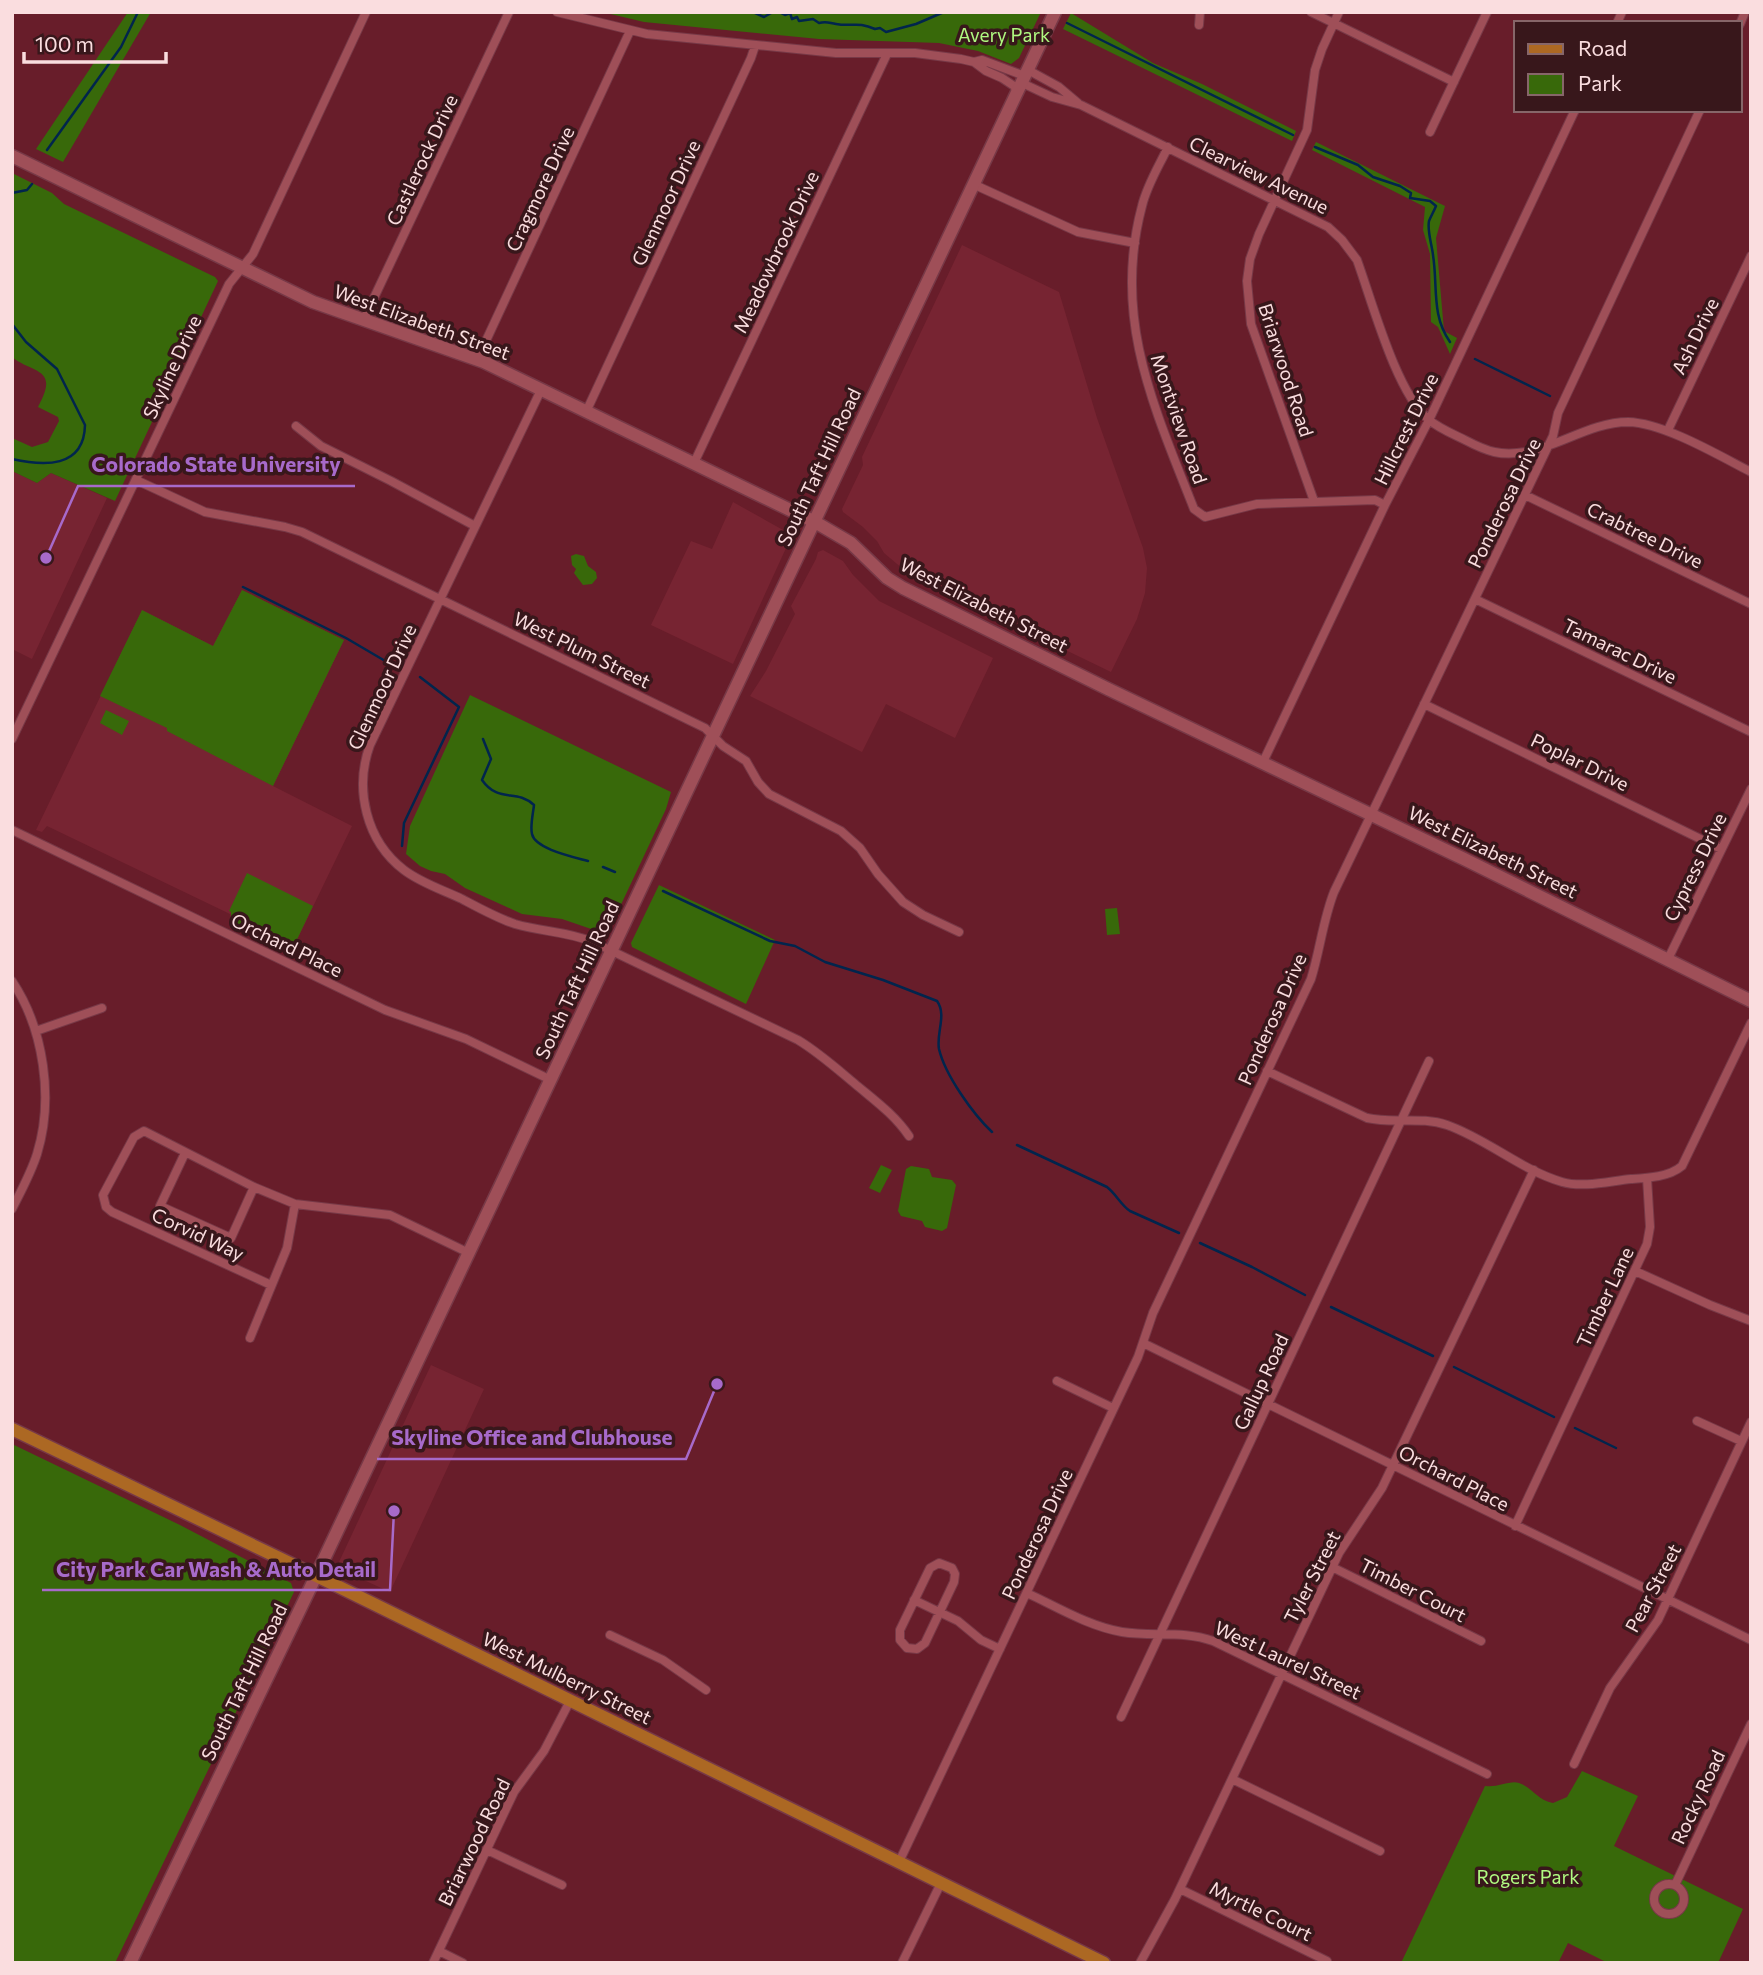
<svg xmlns="http://www.w3.org/2000/svg" width="1763" height="1975" font-family="Commissioner,sans-serif">
<style>
.built{fill:#772432}
.green{fill:#38690a}
.lines{fill:none;stroke-linecap:round;stroke-linejoin:round}
.stream{stroke:#01254d;stroke-width:2.5}
.street-casing{stroke:#773947;stroke-width:10}
.secondary-casing{stroke:#773947;stroke-width:15}
.primary-casing{stroke:#773947;stroke-width:15}
.street{stroke:#9f4f58;stroke-width:8}
.secondary{stroke:#9f4f58;stroke-width:12}
.primary{stroke:#ac6823;stroke-width:12}
.labels{text-anchor:middle;stroke-width:7;stroke-linejoin:round;paint-order:stroke}
.park-label{font-size:19px;fill:#b0fa81;stroke:#38171b}
.street-label{font-size:19px;fill:#fadddf;stroke:#38171b}
.leader{fill:none;stroke:#a76aca;stroke-width:2.5}
.callout-dot{fill:#a76aca;stroke:#38171b;stroke-width:2.5}
.callout-label{font-size:21px;text-anchor:middle;font-weight:bold;fill:#a76aca;stroke:#38171b;stroke-width:7;stroke-linejoin:round;paint-order:stroke}
</style>
<rect width="100%" height="100%" fill="#681d2a"/>
<path class="built" d="M962 245 1059 292 1097 418 1143 548 1147 568 1145 593 1137 619 1111 672 909 574 884 553 877 541 863 527 843 512 842 509 863 465 862 457Z
M12 471 37 483 51 473 107 498 32 659 12 649Z
M733 502 792 535 733 664 651 625 691 541 712 549Z
M823 550 843 561 853 575 879 601 993 658 955 738 886 704 862 752 750 696 766 671 795 614 791 606 816 559 818 552Z
M242 590 344 640 273 786 352 826 292 950 231 922 230 914 47 826 42 832 36 830 142 610 213 646Z
M431 1365 484 1389 390 1592 344 1571 339 1568V1562Z"/>
<path class="green" d="M128 12H151L63 162 36 149Z
M602 12H1041L1019 58 1011 64 978 51 939 43 819 39 644 22Z
M1071 13 1153 63 1202 84 1296 131 1292 141 1063 29Z
M1316 142 1445 206 1436 238 1444 331 1457 338 1450 354 1438 327 1431 322 1430 254 1423 230 1425 207 1312 150Z
M12 173 52 193 64 204 215 277 218 281 115 501 51 473 37 483 12 471V438L32 447 48 442 59 421 58 417 38 407C60 367 33 374 12 357Z
M576 554 584 556 588 566 596 572 597 578 592 584 583 585 574 573 576 569 572 565 571 556Z
M242 590 344 640 273 786 167 731V728L100 696 142 610 213 646Z
M470 695 671 792 666 809 610 928 606 931H597L562 919 522 914 465 888 445 874 431 871 420 866 406 854 410 826Z
M106 710 129 721 122 735 100 723Z
M247 873 313 906 292 950 231 922V912L229 911Z
M659 885 775 940 746 1004 632 947 631 943Z
M1117 908 1120 934 1107 935 1105 909Z
M881 1165 892 1170 880 1193 869 1188Z
M911 1166 929 1169 932 1177 952 1180 956 1185 947 1228 942 1231 925 1227 922 1221 901 1216 898 1211 906 1169Z
M12 1444 180 1525 291 1583 294 1592 115 1963H12Z
M1582 1771 1638 1796 1614 1846 1743 1909 1718 1963H1608L1568 1943 1558 1963H1401L1485 1786C1497 1788 1510 1780 1519 1783 1533 1788 1537 1800 1553 1803L1567 1797Z"/>
<g class="lines">
<path class="stream" d="M753 12 764 17 773 12
M779 12 785 15 790 13 792 19 797 17 799 21 813 19 819 23C827 21 829 23 836 24 853 27 857 21 875 29L880 28 886 32 916 24 944 12
M1067 23 1293 135
M1315 147 1358 165 1373 177 1400 186 1411 193 1410 198 1430 201 1436 206C1434 211 1431 216 1429 221 1427 231 1432 245 1433 255 1438 286 1431 315 1450 342
M47 150 121 47 138 12
M12 193 27 190 32 184
M12 324 26 342 57 369 85 425C84 469 43 466 12 459
M1475 359 1550 396
M243 587 346 638 392 665
M483 739 491 759 482 780C499 804 516 788 534 805 533 814 530 826 532 834 535 849 574 857 588 861
M402 846 404 823 459 707 420 677
M603 867 615 872
M663 891 770 941 795 946 825 962 883 980 937 1001C947 1015 936 1033 939 1049 945 1075 973 1114 992 1132
M1017 1145 1107 1187C1116 1194 1121 1205 1130 1211L1179 1233
M1200 1243 1252 1267 1305 1295
M1331 1307 1433 1356
M1454 1367 1554 1417
M1575 1428 1616 1448"/>
<g class="street-casing">
<path id="street" d="M557 12 647 34 836 53H915L961 59 974 62 986 71 1002 78 1014 86 1017 92
M1311 12 1454 82
M1617 23 1622 12
M1740 24 1745 12
M1199 25 1200 12
M974 62 982 60 1025 76
M1028 70 1059 87 1078 103
M1022 83 1052 97 1081 105 1328 227 1342 240 1357 260C1372 301 1396 392 1428 419 1438 428 1453 434 1465 440 1488 452 1500 456 1526 452 1560 446 1592 422 1628 422 1664 423 1718 455 1751 472
M1430 132 1487 12
M1168 147C1159 166 1147 185 1142 206 1112 318 1154 407 1194 509L1205 517 1257 504 1375 500 1385 505
M975 185 1078 232 1135 243
M363 321 509 12
M477 360 630 31
M541 390 370 745C354 789 366 841 404 870 421 883 443 890 462 899 479 908 497 918 515 924 542 932 566 931 593 942L798 1040C818 1052 836 1068 854 1083 874 1100 894 1114 909 1136
M586 412 751 58 755 46
M296 426 321 446 391 481 475 526
M1668 430 1751 256
M694 463 887 54
M136 480 205 512 285 527 302 532 705 728 723 746 746 761 758 782 769 794 841 831 860 848 878 874 903 902 923 915 959 932
M1525 495 1751 604
M1314 501 1251 324 1247 281 1250 259 1259 234 1307 130 1315 70 1322 49 1339 12
M1475 599 1751 732
M1424 704 1721 849
M12 739 229 284 253 254 366 12
M1263 762 1385 505 1429 420 1575 110
M12 830 385 1010 466 1039 551 1080
M1668 959 1751 789
M12 981C44 1029 54 1099 37 1154 31 1173 21 1191 12 1209
M36 1031 102 1008
M1267 1071 1367 1118C1394 1124 1421 1116 1447 1125 1487 1139 1521 1170 1562 1182 1583 1188 1610 1181 1631 1179 1648 1178 1669 1177 1682 1166L1751 1023
M185 1153 160 1206 231 1238 254 1187
M1635 1271 1710 1305 1751 1321
M271 1285 112 1212 106 1207 103 1195 134 1137 144 1131 254 1187 295 1204 390 1215 469 1253
M250 1338 287 1248 295 1204
M1143 1343 1751 1640
M1057 1381 1113 1408
M1697 1421 1741 1441
M1515 1526 1647 1244 1650 1227 1647 1178
M939 1563 952 1568 955 1574 954 1582 925 1643 917 1649 907 1648 900 1640V1630L930 1568Z
M1332 1567 1481 1641
M1027 1593C1057 1607 1088 1626 1122 1632 1153 1637 1183 1630 1213 1641L1487 1774
M914 1600 958 1621 981 1640 1000 1649
M610 1635 663 1660 706 1690
M1121 1717 1429 1061
M1574 1764 1610 1688 1658 1620 1751 1422
M1232 1779 1380 1851
M487 1850 562 1885
M899 1862 1138 1357 1153 1313 1311 979C1320 950 1323 920 1334 892L1553 436 1558 413 1700 110
M1654 1899a15 15 0 1 1 30 0a15 15 0 1 1-30 0Z
M1675 1885 1751 1724
M1180 1889 1327 1961
M439 1951 463 1963
M433 1963 514 1792 544 1751 570 1701
M902 1963 941 1883
M1140 1963 1175 1899 1339 1553 1382 1488 1534 1170"/>
</g>
<g class="secondary-casing">
<path id="secondary" d="M12 156 313 302 484 362 815 522 851 543 887 578 903 588 1108 689 1464 859 1751 1001
M130 1963 316 1576 1055 12"/>
</g>
<g class="primary-casing">
<path id="primary" d="M12 1429 329 1582 1104 1963"/>
</g>
<use href="#street" class="street"/>
<use href="#secondary" class="secondary"/>
<use href="#primary" class="primary"/>
</g>
<g class="labels">
<g class="park-label">
<text x="1004" y="42">Avery Park</text>
<text x="1528" y="1884">Rogers Park</text>
</g>
<g class="street-label">
<text transform="translate(422 160) rotate(-65)" y="7">Castlerock Drive</text>
<text transform="translate(1259 175) rotate(26)" y="7">Clearview Avenue</text>
<text transform="translate(540 189) rotate(-65)" y="7">Cragmore Drive</text>
<text transform="translate(666 203) rotate(-65)" y="7">Glenmoor Drive</text>
<text transform="translate(776 252) rotate(-65)" y="7">Meadowbrook Drive</text>
<text transform="translate(422 322) rotate(20)" y="7">West Elizabeth Street</text>
<text transform="translate(1695 336) rotate(-64)" y="7">Ash Drive</text>
<text transform="translate(172 367) rotate(-65)" y="7">Skyline Drive</text>
<text transform="translate(1286 370) rotate(72)" y="7">Briarwood Road</text>
<text transform="translate(1179 419) rotate(71)" y="7">Montview Road</text>
<text transform="translate(1406 429) rotate(-64)" y="7">Hillcrest Drive</text>
<text transform="translate(819 467) rotate(-65)" y="7">South Taft Hill Road</text>
<text transform="translate(1504 503) rotate(-64)" y="7">Ponderosa Drive</text>
<text transform="translate(1645 535) rotate(26)" y="7">Crabtree Drive</text>
<text transform="translate(984 605) rotate(27)" y="7">West Elizabeth Street</text>
<text transform="translate(582 650) rotate(26)" y="7">West Plum Street</text>
<text transform="translate(1620 651) rotate(26)" y="7">Tamarac Drive</text>
<text transform="translate(382 687) rotate(-65)" y="7">Glenmoor Drive</text>
<text transform="translate(1580 762) rotate(26)" y="7">Poplar Drive</text>
<text transform="translate(1493 852) rotate(26)" y="7">West Elizabeth Street</text>
<text transform="translate(1695 867) rotate(-64)" y="7">Cypress Drive</text>
<text transform="translate(287 945) rotate(26)" y="7">Orchard Place</text>
<text transform="translate(577 980) rotate(-65)" y="7">South Taft Hill Road</text>
<text transform="translate(1272 1019) rotate(-66)" y="7">Ponderosa Drive</text>
<text transform="translate(198 1234) rotate(25)" y="7">Corvid Way</text>
<text transform="translate(1605 1297) rotate(-65)" y="7">Timber Lane</text>
<text transform="translate(1261 1382) rotate(-65)" y="7">Gallup Road</text>
<text transform="translate(1454 1478) rotate(27)" y="7">Orchard Place</text>
<text transform="translate(1037 1534) rotate(-65)" y="7">Ponderosa Drive</text>
<text transform="translate(1312 1577) rotate(-63)" y="7">Tyler Street</text>
<text transform="translate(1653 1588) rotate(-62)" y="7">Pear Street</text>
<text transform="translate(1413 1590) rotate(27)" y="7">Timber Court</text>
<text transform="translate(1288 1660) rotate(25)" y="7">West Laurel Street</text>
<text transform="translate(567 1678) rotate(26)" y="7">West Mulberry Street</text>
<text transform="translate(244 1682) rotate(-64)" y="7">South Taft Hill Road</text>
<text transform="translate(1698 1797) rotate(-65)" y="7">Rocky Road</text>
<text transform="translate(474 1842) rotate(-64)" y="7">Briarwood Road</text>
<text transform="translate(1261 1911) rotate(26)" y="7">Myrtle Court</text>
</g>
</g>
<path class="leader" d="M46 558L78 486H355M717 1384L686 1459H377M394 1511L390 1590H42"/>
<g class="callout-dot">
<circle cx="46" cy="558" r="7"/>
<circle cx="717" cy="1384" r="7"/>
<circle cx="394" cy="1511" r="7"/>
</g>
<g class="callout-label">
<text x="216" y="472">Colorado State University</text>
<text x="532" y="1445">Skyline Office and Clubhouse</text>
<text x="216" y="1577">City Park Car Wash &amp; Auto Detail</text>
</g>
<rect width="1763" height="1975" fill="none" stroke="#fadddf" stroke-width="28"/>
<rect x="1514" y="21" width="228" height="91" fill="#38171b" stroke="#866669" stroke-width="2"/>
<rect x="1528" y="44" width="35" height="10" fill="#ac6823" stroke="#866669" stroke-width="2"/>
<text x="1578" y="56" font-size="21" fill="#fadddf">Road</text>
<rect x="1528" y="74" width="35" height="21" fill="#38690a" stroke="#866669" stroke-width="2"/>
<text x="1578" y="91" font-size="21" fill="#fadddf">Park</text>
<path d="M24 52v10h142v-10" fill="none" stroke="#fadddf" stroke-width="3.5"/>
<text x="35" y="52" font-size="21" fill="#fadddf" stroke="#38171b" stroke-width="5" paint-order="stroke">100 m</text>
</svg>
